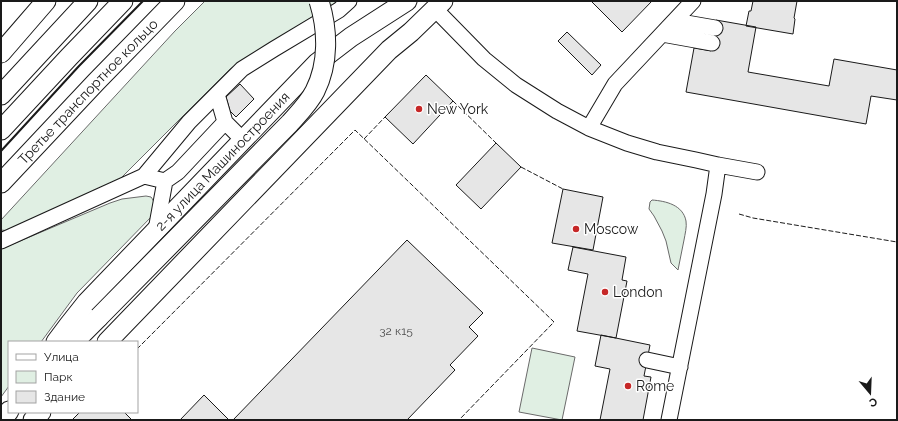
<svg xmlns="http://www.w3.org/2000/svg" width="898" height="421" font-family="Raleway,sans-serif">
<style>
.green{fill:#e0efe3;stroke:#6a6a6a}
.building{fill:#e6e6e6;stroke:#1a1a1a}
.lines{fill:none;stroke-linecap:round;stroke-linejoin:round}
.minor-casing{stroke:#1a1a1a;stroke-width:17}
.major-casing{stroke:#1a1a1a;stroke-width:21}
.minor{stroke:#fff;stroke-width:15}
.major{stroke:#fff;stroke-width:19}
.major-bridge-casing{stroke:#1a1a1a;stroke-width:21;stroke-linecap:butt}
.major-bridge{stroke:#fff;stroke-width:19}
.fence{stroke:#1a1a1a;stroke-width:1;stroke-dasharray:5 2;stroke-linecap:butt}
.wall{stroke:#1a1a1a;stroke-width:2}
.poi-dot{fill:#c62828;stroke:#fff;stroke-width:1.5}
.labels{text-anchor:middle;stroke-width:3;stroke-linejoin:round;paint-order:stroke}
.number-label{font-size:12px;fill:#4d4d4d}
.street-label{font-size:14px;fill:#1a1a1a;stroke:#fff}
.poi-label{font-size:14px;fill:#1a1a1a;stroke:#fff;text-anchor:start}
</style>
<rect width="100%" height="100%" fill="#fff"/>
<path class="green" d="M205 1H338L243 60 230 69 117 182 10 231 1 230V220L175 31Z
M146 196 151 197C155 202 155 207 154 214L77 293 41 342H9V386L1 397V249L110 203 122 199Z
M652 200C666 201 683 205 686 221 687 227 685 234 684 240 682 250 680 260 678 270L671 263 666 241 662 231 654 216 649 209 650 202Z
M532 348 575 357 562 420 519 412Z"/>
<path class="building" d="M591 1H652L622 32Z
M753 1H797L794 18 795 19 793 34 746 26 749 11H751Z
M716 20 756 27 748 72 829 86 834 59 897 70V100L871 96 866 124 686 92 694 48 711 51Z
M567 32 601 65 592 75 558 41Z
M426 75 453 101 413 144 385 117Z
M240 84 254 99 236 117 230 111 226 97Z
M496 143 521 167 481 209 456 185Z
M563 189 603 197 593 250 552 243Z
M407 240 483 313 469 327 478 336 450 365 455 370 407 420H233Z
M573 247 626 257 622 280 627 281 616 338 577 331 588 274 568 270Z
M601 335 650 345 644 376 651 377 643 420H600L610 369 595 366Z
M204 395 229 420H180Z
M80 412H124L132 420H72Z"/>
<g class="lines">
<g class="minor-casing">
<path id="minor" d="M435 9 484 59 516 85 557 111 589 128 627 143 657 152 696 160 718 165 757 172
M675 21 715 28
M662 34 712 43
M225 122 243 140
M589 128 615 84 693 1
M144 176 165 181 178 172 225 122 217 94
M156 230 165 181
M1 241 144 176 189 122 242 69 274 49 339 10 349 1
M647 360 680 367
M669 420 714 194 718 165"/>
</g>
<g class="major-casing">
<g id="major">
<path d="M1 53 46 1"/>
<path d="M1 95 88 1"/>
<path d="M1 130 69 57 123 1"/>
<path id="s1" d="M1 183 96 82 175 1"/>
<path id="s2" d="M56 342 68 326 87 302 317 63 351 37 407 1"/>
<path d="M74 342 99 317"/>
<path d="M107 342 389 50 411 32 443 1"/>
<path d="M2 420 9 411"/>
<path d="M33 420 41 412"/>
</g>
</g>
<use href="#minor" class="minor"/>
<use href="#major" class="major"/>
<g class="major-bridge-casing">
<path id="major-bridge" d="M99 317 290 123C299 113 309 103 315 91 329 63 328 30 319 1"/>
</g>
<use href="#major-bridge" class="major-bridge"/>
<path class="fence" d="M453 101 496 143
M364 139 385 117
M521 167 563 189
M739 214 753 218 897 242
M137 349 355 130 554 322 459 420"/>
<path class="wall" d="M1 151 79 66 143 1"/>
</g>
<g class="poi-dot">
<circle cx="419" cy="109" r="4"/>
<circle cx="576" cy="229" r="4"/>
<circle cx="605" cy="292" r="4"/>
<circle cx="628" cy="386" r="4"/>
</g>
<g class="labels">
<g class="number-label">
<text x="396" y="335">32 к15</text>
</g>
<g class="street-label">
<text dy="5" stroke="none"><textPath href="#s1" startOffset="126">Третье транспортное кольцо</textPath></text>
<text dy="5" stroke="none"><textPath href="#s2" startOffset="246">2-я улица Машиностроения</textPath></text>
</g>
<g class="poi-label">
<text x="427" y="114">New York</text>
<text x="584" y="234">Moscow</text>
<text x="613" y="297">London</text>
<text x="636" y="391">Rome</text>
</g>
</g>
<rect width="898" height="421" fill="none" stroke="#1a1a1a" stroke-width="4"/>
<rect x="8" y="341" width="130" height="72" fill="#ffffff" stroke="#a3a3a3"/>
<rect x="16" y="354" width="20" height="6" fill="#ffffff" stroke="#a3a3a3"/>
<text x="44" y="361" font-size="12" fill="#1a1a1a">Улица</text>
<rect x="16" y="371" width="20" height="12" fill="#e0efe3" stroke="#a3a3a3"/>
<text x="44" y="381" font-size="12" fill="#1a1a1a">Парк</text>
<rect x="16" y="391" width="20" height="12" fill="#e6e6e6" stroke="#a3a3a3"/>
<text x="44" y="401" font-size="12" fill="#1a1a1a">Здание</text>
<g transform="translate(870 393) rotate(161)" stroke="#ffffff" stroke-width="3" paint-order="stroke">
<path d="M0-3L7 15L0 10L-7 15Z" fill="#1a1a1a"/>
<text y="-6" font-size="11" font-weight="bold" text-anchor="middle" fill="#1a1a1a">С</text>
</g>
</svg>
